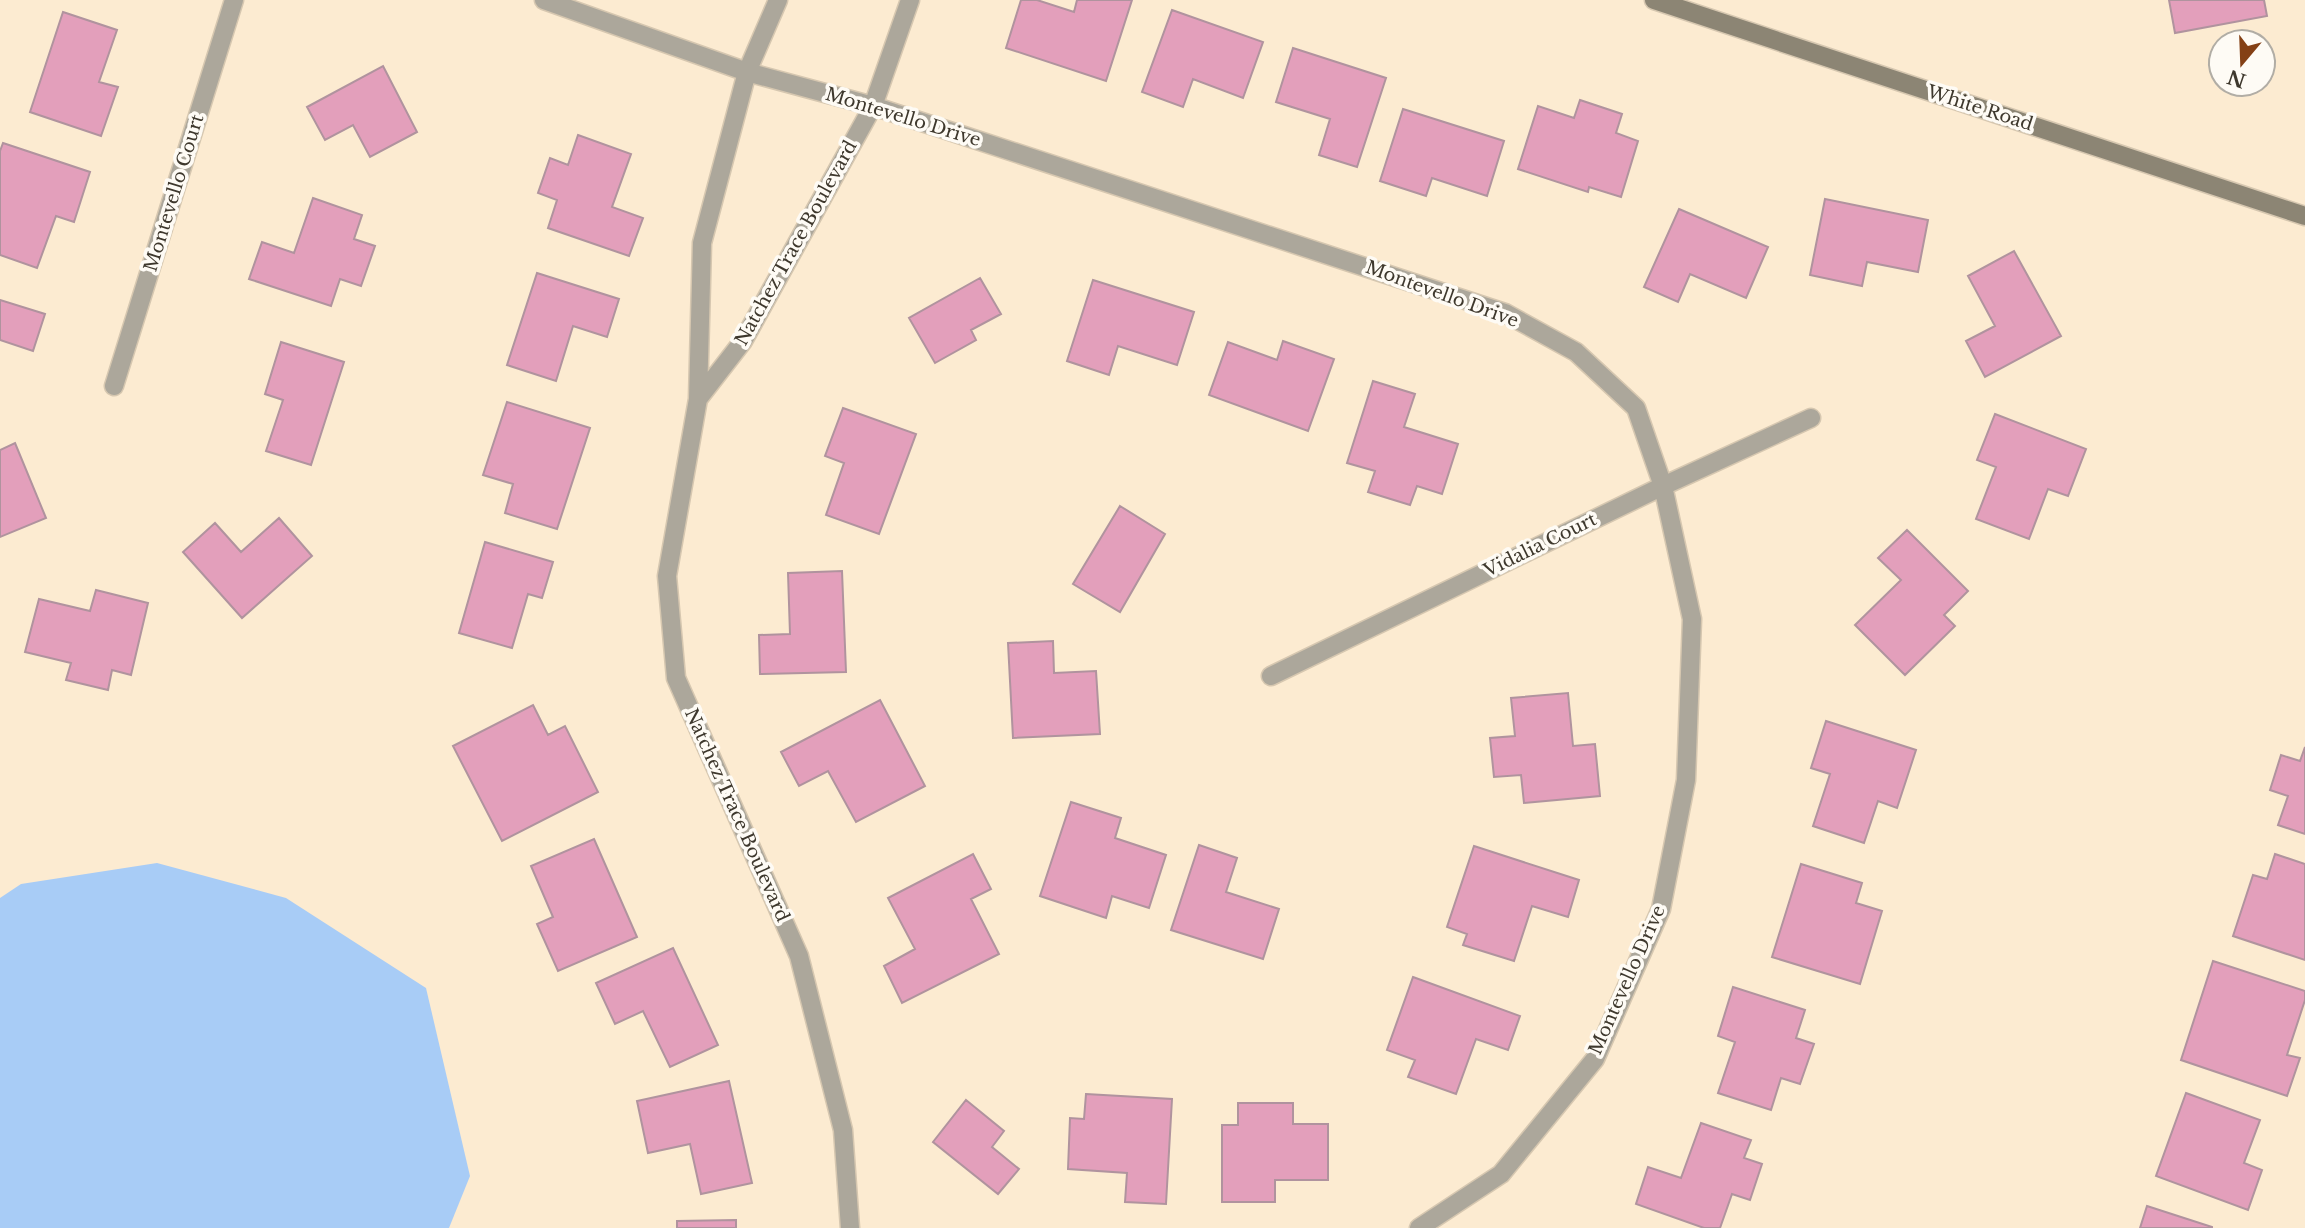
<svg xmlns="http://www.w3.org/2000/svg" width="2305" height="1228" font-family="'Libre Baskerville',serif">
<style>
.water{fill:#a8ccf6}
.building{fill:#e39fbb;stroke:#b0939e;stroke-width:2}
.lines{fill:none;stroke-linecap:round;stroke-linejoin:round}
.street-casing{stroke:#d6c7b0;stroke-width:21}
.secondary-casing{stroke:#d6c7b0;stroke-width:21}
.street{stroke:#aca79b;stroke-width:18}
.secondary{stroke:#8c8574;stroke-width:18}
.labels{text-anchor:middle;stroke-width:7;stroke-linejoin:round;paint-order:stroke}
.street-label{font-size:18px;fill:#3e382d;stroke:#fefbf5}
</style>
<rect width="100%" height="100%" fill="#fcebd1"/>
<path class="water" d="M157 863 286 898 426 988 470 1176 449 1228H0V898L21 884Z"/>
<path class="building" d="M1021 0H1037L1074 12 1077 0H1132L1106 81 1006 48Z
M2169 0H2264L2267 16 2175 33Z
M1172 10 1263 42 1243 98 1193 79 1183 107 1142 92Z
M63 12 117 30 99 82 118 87 101 136 30 112Z
M1293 48 1386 78 1357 167 1319 155 1330 119 1276 102Z
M383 66 417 132 370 157 353 125 325 140 307 107Z
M1580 100 1622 114 1616 133 1638 141 1621 197 1589 187 1588 192 1518 169 1538 106 1574 118Z
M1403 109 1504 141 1487 196 1432 178 1426 196 1380 181Z
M578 135 631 154 612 207 643 218 629 256 548 228 557 200 538 193 550 158 568 165Z
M3 143 90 172 74 222 56 216 37 268 0 255V151Z
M313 198 362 215 354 239 375 246 361 286 340 279 331 306 249 279 262 242 294 253Z
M1825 199 1928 220 1918 272 1867 262 1862 286 1810 275Z
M1679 209 1768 247 1746 298 1690 274 1678 302 1644 287Z
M2014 251 2061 336 1985 377 1966 341 1995 326 1968 276Z
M537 273 619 299 607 337 573 326 556 381 507 365Z
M980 278 1001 314 971 330 976 340 935 363 909 318Z
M1093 280 1194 312 1177 365 1118 346 1109 375 1067 361Z
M0 300 45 314 33 351 0 340Z
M1283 341 1334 359 1308 431 1209 395 1228 342 1277 360Z
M281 342 344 362 311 465 266 451 283 400 265 394Z
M1373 381 1415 394 1404 427 1458 444 1442 494 1417 486 1410 505 1368 492 1375 471 1347 463Z
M507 402 590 428 557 529 505 513 513 484 483 475Z
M843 408 916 434 879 534 826 515 844 463 825 456Z
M1995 414 2086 449 2068 496 2048 489 2029 539 1976 519 1996 467 1977 460Z
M15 443 46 518 0 537V450Z
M1120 506 1165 534 1120 612 1073 584Z
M279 518 312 556 242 618 183 552 215 523 241 552Z
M1907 530 1968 591 1944 615 1955 626 1905 675 1855 625 1901 580 1878 558Z
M485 542 553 562 542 598 528 594 512 648 459 633Z
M842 571 846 672 760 674 759 635 790 634 788 573Z
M96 590 148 603 131 675 112 670 108 690 66 680 71 663 25 652 39 599 90 611Z
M1053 641 1054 673 1096 671 1100 734 1013 738 1008 643Z
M1568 693 1573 746 1595 744 1600 796 1524 803 1521 775 1494 777 1490 738 1515 736 1511 698Z
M880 700 925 786 856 822 828 771 799 786 781 752Z
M533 705 548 735 565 726 598 792 502 841 453 746Z
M1826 721 1916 750 1897 808 1878 801 1864 843 1813 826 1830 774 1811 768Z
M2305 747V834L2278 825 2288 796 2270 790 2281 755 2300 761Z
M1071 802 1121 818 1115 838 1166 855 1149 908 1112 896 1106 918 1040 896Z
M594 839 637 937 558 971 537 924 553 917 531 866Z
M1199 845 1237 858 1226 892 1279 909 1263 959 1171 930Z
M1474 846 1579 880 1568 917 1532 906 1514 961 1463 945 1467 934 1447 927Z
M973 854 991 889 971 899 999 954 902 1003 884 966 915 949 888 898Z
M2275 854 2305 864V960L2233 936 2253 875 2267 879Z
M1801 864 1862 883 1856 903 1882 911 1860 984 1772 957Z
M673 948 718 1045 670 1067 643 1011 615 1024 596 983Z
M2213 961 2305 991V1000L2287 1055 2300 1058 2287 1096 2181 1060Z
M1413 977 1520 1016 1508 1050 1476 1039 1456 1094 1408 1077 1415 1060 1387 1050Z
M1733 987 1805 1010 1796 1038 1814 1044 1800 1084 1781 1078 1771 1110 1718 1093 1735 1042 1718 1036Z
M729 1081 752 1183 701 1194 690 1144 648 1153 637 1101Z
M2186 1093 2260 1120 2244 1163 2262 1170 2248 1210 2156 1176Z
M1086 1094 1172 1099 1166 1204 1125 1202 1127 1173 1068 1169 1070 1118 1084 1119Z
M966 1100 1004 1131 992 1147 1019 1169 998 1194 933 1142Z
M1238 1103H1293V1124H1328V1180H1275V1202H1222V1125H1238Z
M1701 1123 1751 1140 1744 1158 1762 1164 1750 1200 1732 1194 1720 1228H1704L1636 1204 1648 1167 1681 1178Z
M2147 1206 2212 1227V1228H2140Z
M736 1220V1228H677V1221Z"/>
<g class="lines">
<g class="street-casing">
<path id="street" d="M544 0 747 72 873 106 1505 313 1576 352 1636 408 1663 486 1692 619 1686 780 1661 909 1595 1059 1501 1174 1419 1228
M778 0 747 72 702 243 698 399 667 576 676 678 799 956 843 1130 850 1228
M114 386 234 0
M698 399 743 341 873 106 910 0
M1271 676 1663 486 1811 418"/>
</g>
<g class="secondary-casing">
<path id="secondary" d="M1654 0 2305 216"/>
</g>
<use href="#street" class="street"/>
<use href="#secondary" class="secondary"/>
</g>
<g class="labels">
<g class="street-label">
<text transform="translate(1980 108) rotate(18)" y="6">White Road</text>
<text transform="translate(903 117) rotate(17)" y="6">Montevello Drive</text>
<text transform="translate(174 193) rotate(-73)" y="6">Montevello Court</text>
<text transform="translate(796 243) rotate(-61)" y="6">Natchez Trace Boulevard</text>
<text transform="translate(1442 294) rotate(20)" y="6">Montevello Drive</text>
<text transform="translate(1540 545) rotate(-26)" y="6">Vidalia Court</text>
<text transform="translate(737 815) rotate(66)" y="6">Natchez Trace Boulevard</text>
<text transform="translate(1627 980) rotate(-66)" y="6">Montevello Drive</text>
</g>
</g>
<g transform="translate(2242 63) rotate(199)"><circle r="33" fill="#fefbf5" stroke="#b1ada5" stroke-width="2"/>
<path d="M0-5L12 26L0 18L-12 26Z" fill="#844015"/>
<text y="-10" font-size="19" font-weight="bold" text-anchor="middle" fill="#3e382d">N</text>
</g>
</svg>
